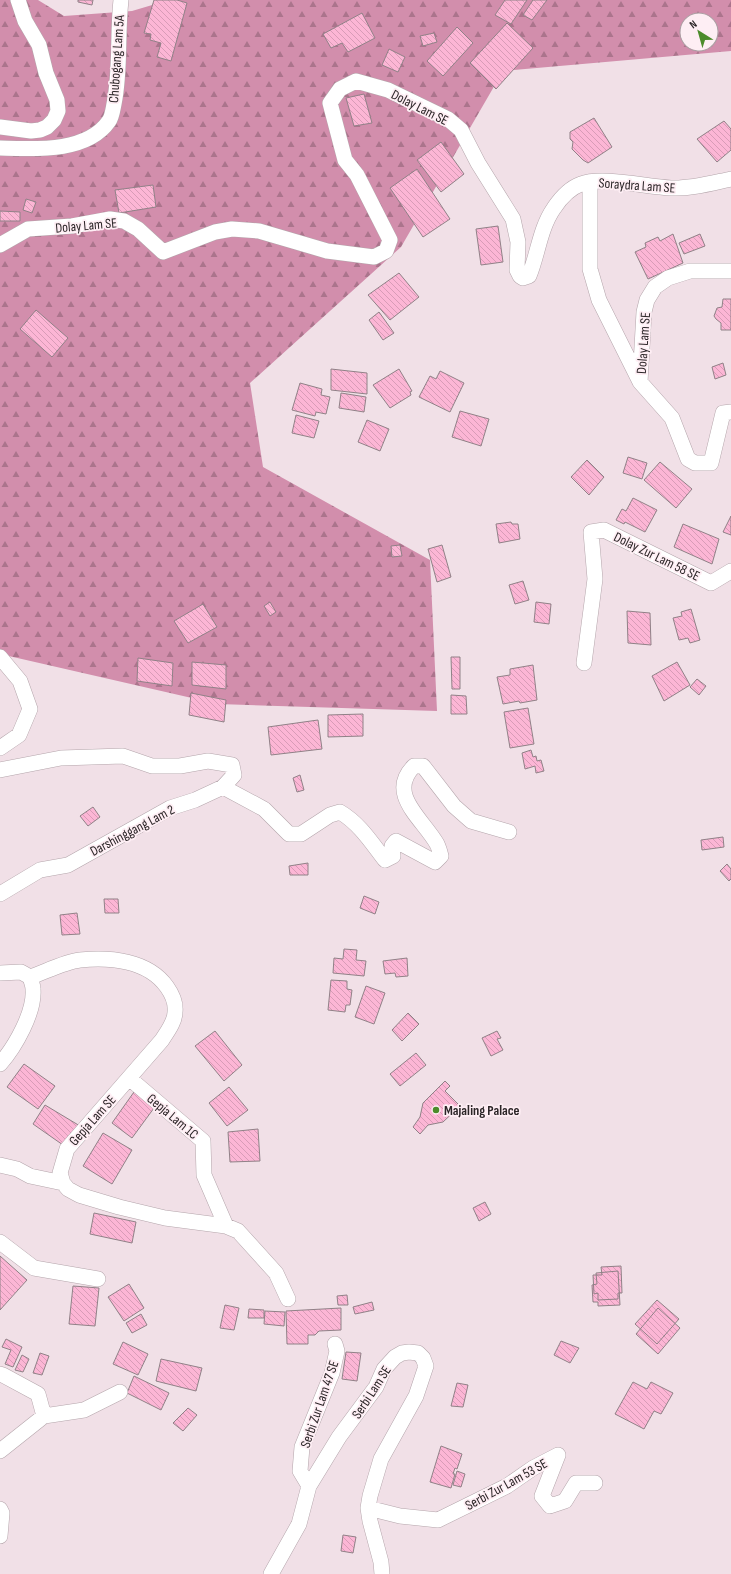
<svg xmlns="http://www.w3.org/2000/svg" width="731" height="1574" font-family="'Sofia Sans Condensed',sans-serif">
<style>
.forest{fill:url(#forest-firs);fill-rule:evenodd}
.building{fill:url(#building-back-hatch);stroke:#908187}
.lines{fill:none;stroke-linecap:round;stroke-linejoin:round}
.minor-casing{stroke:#b4a5ab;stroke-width:16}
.minor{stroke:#fff;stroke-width:15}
.poi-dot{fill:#4c8b2b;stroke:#feeef4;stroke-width:1.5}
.labels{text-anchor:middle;stroke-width:3.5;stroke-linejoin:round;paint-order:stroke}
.street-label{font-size:14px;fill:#2b2527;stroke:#feeef4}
.poi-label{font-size:14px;font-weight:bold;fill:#2b2527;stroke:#feeef4;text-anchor:start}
</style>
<defs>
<pattern id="forest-firs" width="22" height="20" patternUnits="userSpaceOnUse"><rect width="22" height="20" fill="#d28eac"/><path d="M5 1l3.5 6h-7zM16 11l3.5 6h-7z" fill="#ab748c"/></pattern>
<pattern id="building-back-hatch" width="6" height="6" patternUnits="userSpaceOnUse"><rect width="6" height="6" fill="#fcb6d5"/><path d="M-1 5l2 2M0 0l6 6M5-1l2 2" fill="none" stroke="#d89cb7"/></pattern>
</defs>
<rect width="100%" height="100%" fill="#f1e0e7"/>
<path class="forest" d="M0 0H38L64 16 132 11 169 0H731V51L503 71 401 247 250 383 263 467 430 560 437 711 218 704 0 654ZM687 20H711V44H687Z"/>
<path class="building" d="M78 0H93L92 5 78 2Z
M154 0H177L187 3 171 61 157 57 161 43 150 40 151 34 144 33Z
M505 0H527L511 24 495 15Z
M533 0H547L532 20 523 15Z
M362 13 375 38 348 52 342 43 331 48 323 34Z
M507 23 533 48 496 89 470 63Z
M457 27 473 43 443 76 427 61Z
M434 33 437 42 423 46 420 36Z
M389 49 405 57 398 72 382 65Z
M364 94 372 123 354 126 346 98Z
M594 118 612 147 588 163 583 160 572 149 573 142 570 139V132Z
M724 121 731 129V150L717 162 697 139Z
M441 142 464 174 441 192 417 160Z
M417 169 450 219 423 237 390 188Z
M153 185 156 207 119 213 115 190Z
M26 199 36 202 32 213 23 210Z
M0 211 20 212V221H0Z
M498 226 503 262 481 265 476 229Z
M673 234 683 263 648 279 635 252 646 247 645 243 658 237 660 241Z
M700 234 705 246 684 254 679 243Z
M399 273 419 297 390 320 368 295Z
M723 299H731V330H721V323L716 319 714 316 717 308 722 307Z
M36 310 68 338 52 357 20 329Z
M379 312 394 333 383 340 369 320Z
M723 363 726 375 715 379 712 367Z
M331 369 367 373V394L331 390Z
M399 369 412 391 410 392 411 395 390 408 373 385Z
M440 371 464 383 450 412 419 397 430 376 436 379Z
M300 383 322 389 321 395 330 397 326 414 316 412 315 416 292 410Z
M341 393 366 397 364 412 339 408Z
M460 411 489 419 481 446 452 437Z
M296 415 319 421 314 438 292 433Z
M367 420 389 429 380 451 358 442Z
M628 457 647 463 642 479 623 473Z
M587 460 604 477 589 495 571 477Z
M660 462 692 489 676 508 644 480Z
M633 498 657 510 645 532 625 522 624 524 616 520 622 509 626 511Z
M731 516V535L723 532Z
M511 522 512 524H518L520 539 499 543 496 524Z
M683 524 719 539 712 564 674 547Z
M400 545 402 556 392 557 391 546Z
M442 545 451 577 437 582 428 549Z
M523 581 529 600 515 604 509 585Z
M270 602 276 612 270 616 264 606Z
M536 602 551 604 549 624 534 622Z
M203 604 217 627 188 643 174 621Z
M691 609 700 640 690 643 688 638 679 640 673 618 682 616 681 612Z
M627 611 650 613 651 645 628 643Z
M451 657H460V689H452Z
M138 658 173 663 172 686 137 681Z
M192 662 226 665V689L192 685Z
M677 662 690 685 664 701 652 676Z
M533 665 537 700 520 703 519 701 503 704 497 677 510 675V669Z
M697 679 706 686 699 695 690 687Z
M191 693 226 700 224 722 189 715Z
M451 695 466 696 467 714H451Z
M528 708 534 744 510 748 504 712Z
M363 714V736L328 737V715Z
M318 720 322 749 271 755 268 727Z
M531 750 533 757 536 756 537 761 541 760 544 771 536 773 535 766 525 769 522 753Z
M300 775 304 790 297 792 293 778Z
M93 807 100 817 88 826 80 816Z
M723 837 724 847 702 850 701 840Z
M308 863V875H290L289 866Z
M727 864 731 869V879L729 881 720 871Z
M364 896 379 902 375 914 360 908Z
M104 899H118L119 913H105Z
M77 913 80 934 62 935 60 915Z
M344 949 357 950 356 960 366 961 364 976 333 973 334 958 343 959Z
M407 958 408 976 396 977 395 973 385 974 383 961Z
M331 980 347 981V989L352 990 350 1005H346L345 1012 328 1010Z
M366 986 385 993 374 1024 355 1017Z
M408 1013 419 1024 402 1041 392 1030Z
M215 1031 242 1065 224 1081 195 1046Z
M497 1031 501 1038 497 1039 503 1050 491 1056 482 1038Z
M416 1053 426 1065 400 1086 390 1074Z
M24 1064 55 1086 38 1109 7 1087Z
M445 1081 450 1086 445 1091 460 1106 443 1122 428 1125 420 1134 413 1127 420 1117 423 1103Z
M229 1087 248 1110 227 1126 209 1103Z
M134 1092 154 1108 132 1138 112 1123Z
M45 1105 80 1126 63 1145 33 1124Z
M258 1129 260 1161 230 1162 228 1132Z
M103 1133 132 1150 112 1184 83 1166Z
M485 1202 491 1214 479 1221 473 1208Z
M94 1213 136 1222 132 1243 90 1234Z
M0 1256 27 1280 0 1310Z
M621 1266 622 1293H618V1299L598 1300V1293L594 1294 593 1275H602L601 1267Z
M618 1271 620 1305 598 1306V1302H593L592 1285 597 1284 596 1273Z
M129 1284 144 1308 124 1321 108 1297Z
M73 1286 99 1288 95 1326 69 1324Z
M347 1295 348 1305H338L337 1296Z
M657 1300 679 1319 657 1344 635 1324Z
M372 1302 374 1310 355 1314 353 1307Z
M225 1305 239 1308 234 1330 220 1328Z
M341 1308V1330L319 1331 315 1335H308V1344H287L286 1311Z
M658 1308 680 1328 658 1354 636 1334Z
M249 1309 264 1310V1318H248Z
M265 1311 285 1312 284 1326 264 1324Z
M141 1314 147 1325 132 1333 126 1323Z
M6 1339 22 1347 13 1367 5 1364 11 1350 2 1347Z
M561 1341 579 1348 570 1363 554 1355Z
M123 1342 148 1354 138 1375 113 1364Z
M346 1352 361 1353 357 1381 342 1379Z
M40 1353 49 1356 42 1375 33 1373Z
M22 1355 29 1359 23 1372 15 1370Z
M161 1359 202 1368 196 1391 156 1381Z
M134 1376 169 1393 161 1410 127 1393Z
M633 1382 647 1389 651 1382 673 1393 661 1414 654 1411 644 1429 615 1414Z
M457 1383 468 1385 463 1407 451 1406Z
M188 1408 197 1415 183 1431 173 1423Z
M441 1446 462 1454 457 1469 455 1468 453 1474H455L451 1488 430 1482Z
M457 1471 465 1474 461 1487 453 1485Z
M343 1535 356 1537 353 1553 341 1551Z"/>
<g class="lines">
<g class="minor-casing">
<path id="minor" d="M0 127 31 131 40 130 47 127 54 120 58 111 57 100 46 73 39 45 25 21 18 0
M0 148C34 149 87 153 109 121 112 117 113 109 114 104 121 70 117 35 121 0
M590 182V269L599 300 640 382 644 312 647 300 655 287 668 278 690 271H731
M0 245 28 229 72 226 110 219 124 221 138 229 163 252 215 232 232 229 259 231 327 251 374 257 386 251 390 240 357 175 345 160 330 103 340 89 356 81 388 90 448 119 461 130 478 163 513 219 518 242 517 270 520 276 523 278 529 276C538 254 540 228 554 208 560 199 570 188 581 184 602 176 647 187 671 188 691 189 712 183 731 179
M640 382 672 418 688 459 695 463H711L723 413 731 412
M0 657 20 681 30 709 19 735 0 748
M584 663 595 579 591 532 604 530 711 583 731 571
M0 770 61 758 123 756 152 766H180L208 761 232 765 234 775 223 787 195 800 170 808 68 865 40 870 0 894
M223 787 264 809 289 834H301L330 815 340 812C360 824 371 842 385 860L393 856 392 846 396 841 435 862 441 856C440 852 439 848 437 844 423 819 386 794 414 766H423L454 806 471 821 509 832
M0 973 21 972 30 977C45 972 64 962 80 960 110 957 148 960 167 987 172 994 176 1003 175 1012 175 1022 167 1032 162 1040L67 1149 60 1173 63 1183 68 1189 79 1195 119 1207 165 1218 226 1226 238 1231 276 1273 288 1299
M0 1064C15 1047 35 1012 33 989 33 985 31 981 30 977
M129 1078 203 1141 204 1175 226 1226
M0 1165 17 1169 30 1176 63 1183
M0 1242 34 1268 98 1279
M0 1374 3 1375 38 1394 44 1416 0 1451
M44 1416 84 1410 120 1392
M309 1486 300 1471 302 1447 332 1373 337 1351 335 1344
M368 1508 400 1516 438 1520 507 1486 533 1468 558 1455 542 1496 550 1506 565 1501 576 1483H595
M0 1509 2 1513 0 1536
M271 1574 299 1524 309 1486 339 1437 376 1387 384 1369 395 1357 402 1353 409 1352 418 1353 423 1358 426 1366 416 1396 381 1459 370 1496 368 1508 370 1521 381 1562 382 1574"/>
</g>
<use href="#minor" class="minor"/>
</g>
<circle class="poi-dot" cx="436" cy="1110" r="4"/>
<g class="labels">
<g class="street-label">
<text transform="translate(116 59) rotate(-86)" y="5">Chubogang Lam 5A</text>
<text transform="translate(420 107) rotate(27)" y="5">Dolay Lam SE</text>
<text transform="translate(637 185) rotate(4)" y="5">Soraydra Lam SE</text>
<text transform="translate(86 225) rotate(-5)" y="5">Dolay Lam SE</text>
<text transform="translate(643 343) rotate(-86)" y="5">Dolay Lam SE</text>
<text transform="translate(657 556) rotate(26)" y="5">Dolay Zur Lam 58 SE</text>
<text transform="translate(132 830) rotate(-28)" y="5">Darshinggang Lam 2</text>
<text transform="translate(173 1116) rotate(40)" y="5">Gepja Lam 1C</text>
<text transform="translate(92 1120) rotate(-48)" y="5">Gepja Lam SE</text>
<text transform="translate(371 1392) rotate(-57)" y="5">Serbi Lam SE</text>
<text transform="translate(319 1404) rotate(-71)" y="5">Serbi Zur Lam 47 SE</text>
<text transform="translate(506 1484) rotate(-29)" y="5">Serbi Zur Lam 53 SE</text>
</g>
<g class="poi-label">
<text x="444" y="1115">Majaling Palace</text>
</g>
</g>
<g transform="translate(699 32) rotate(323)"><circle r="19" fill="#feeef4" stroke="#aa9ea2"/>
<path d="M0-3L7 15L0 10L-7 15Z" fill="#4c8b2b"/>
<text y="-6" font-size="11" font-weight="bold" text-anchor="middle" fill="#2b2527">N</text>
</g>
</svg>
